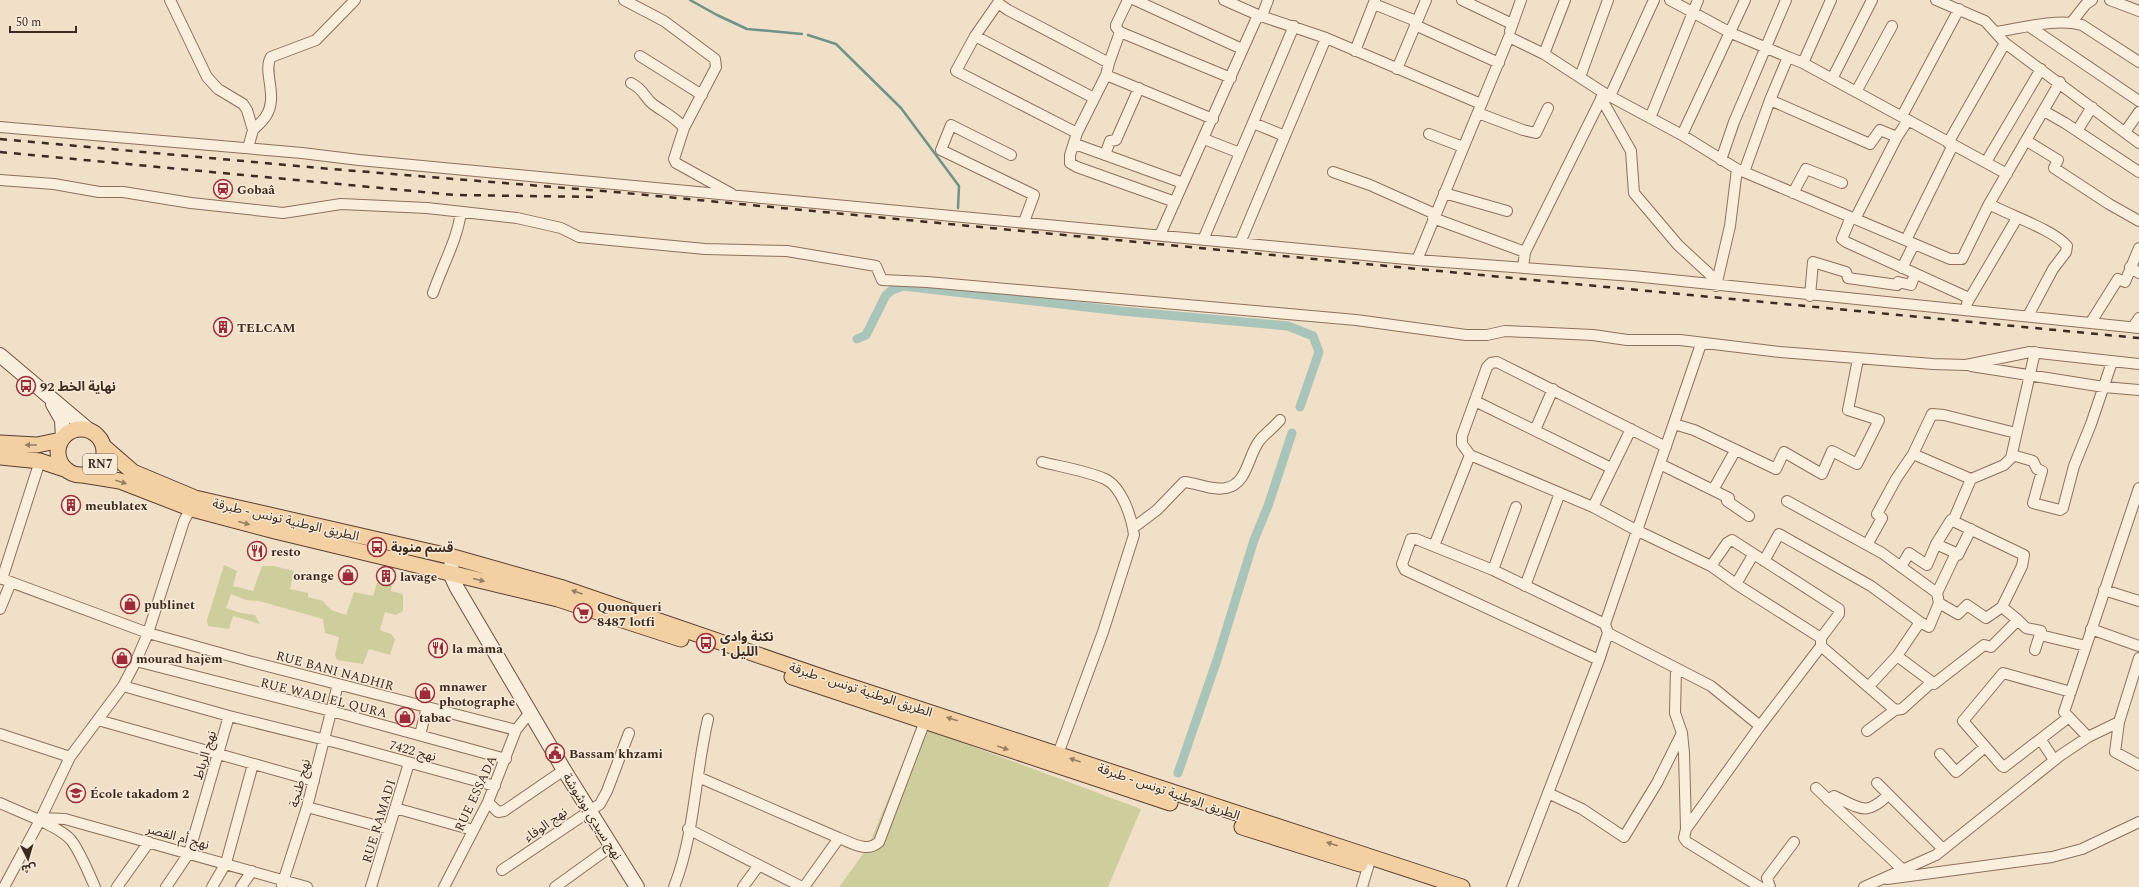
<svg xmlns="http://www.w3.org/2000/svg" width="2139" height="887" font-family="Spectral,'Noto Sans Arabic',serif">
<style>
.green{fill:#cece9c}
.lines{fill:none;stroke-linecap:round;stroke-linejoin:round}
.stream{stroke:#6f9386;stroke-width:2.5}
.canal{stroke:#a9c4b9;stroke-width:9}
.street-casing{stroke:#8c715d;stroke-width:12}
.secondary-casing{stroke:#6e5240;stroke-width:16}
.primary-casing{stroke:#5a3f31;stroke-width:17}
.street{stroke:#faeedc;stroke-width:10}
.secondary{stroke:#faeedc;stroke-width:14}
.primary{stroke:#f2d0a1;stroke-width:15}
.rail{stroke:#3d2b20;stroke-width:2.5;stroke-dasharray:7 7;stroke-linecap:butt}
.oneway{fill:#987e60}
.labels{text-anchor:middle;stroke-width:3;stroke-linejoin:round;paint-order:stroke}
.shield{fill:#f7ebd8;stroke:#756557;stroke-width:1}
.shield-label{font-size:12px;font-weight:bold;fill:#3d2b20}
.poi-label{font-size:13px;font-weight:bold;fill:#3d2b20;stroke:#f7ebd8;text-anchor:start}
.street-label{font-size:13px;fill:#3d2b20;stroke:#f7ebd8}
</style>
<rect width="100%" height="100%" fill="#f0e0c8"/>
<path class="green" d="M224 565 237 571 233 586 253 591 262 566H274L294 571 290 589 308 593V597L323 601 331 610 346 615 354 592 373 596 377 583 392 585 391 591 403 594V611L396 615 385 612 380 630 391 634 395 639 390 655 369 649 363 664 337 660 335 655 339 637 325 633 323 619 259 601 246 600 231 594 226 608 241 613 255 615 260 624 233 616 229 629 208 626 207 620Z
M918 726 1141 809 1108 887H839L868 847Z"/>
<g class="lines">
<path class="stream" d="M690 0 717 15 747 29 802 34
M808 35 836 44 901 108 959 186 958 208"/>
<path class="canal" d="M857 339 866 335 886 295 892 290 903 286 1121 311 1288 326 1313 336 1319 352 1300 407
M1178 773 1217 660 1254 540 1268 506 1292 433"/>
<g class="street-casing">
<path id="street" d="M170 0 207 77 218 89 243 104 247 110 253 130 248 148
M624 0 664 21 715 59 716 67 684 128 674 159 676 163 732 194
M1128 0 1116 25V27L1120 32 1231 78
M1135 0 1242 49
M1224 0 1258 15 1326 38 1481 104
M1462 0 1512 24
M1670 0 1731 33 1788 57
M1936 0 1985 21 2005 43 2139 143
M2110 0 2139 11
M1374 4 1416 21
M1262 16 1268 0
M2071 23 2086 4 2092 0
M1415 25 1499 63
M2030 27 2139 101
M1510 31 1521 0
M1996 32C2023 28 2056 18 2082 25L2139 62
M975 36 1094 98
M1355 51 1375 0
M1544 54 1565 0
M640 56 702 95
M1109 63 1120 32
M1803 63 1831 0
M1397 69 1426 0
M1106 75 1213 119
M1580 77 1608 0
M1832 79 1872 0
M631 83C645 90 644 98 654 105 665 113 675 117 684 128
M1856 92 1892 26
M1610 96 1654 0
M1601 98 1631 151 1634 193 1678 245 1717 281
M1770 100 1870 144 1880 130 1897 137 1908 120
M2044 111 2065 123 2139 172
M1478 113 1523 130 1536 133 1548 108
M1902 116 1959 9
M1650 118 1698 0
M1253 123 1285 136
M0 127 302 153 359 160 1417 260 1633 276 2139 328
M253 130C257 126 263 121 266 116 279 96 262 71 271 57L316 40 355 0
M2077 131 2092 107
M2125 132 2139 112
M1077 133 956 71 975 36 998 3 1008 10 1109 63 1106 75 1077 133 1070 155V163L1077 167 1175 202
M1429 134 1463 147
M1682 135 1745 0
M1204 139 1240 153
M2027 141 2058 160 2054 168 2109 204 2139 221
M1948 143 2005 43
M1075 144 1183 183
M1011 155 951 125 941 150 1034 195 1024 222
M1105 155 1110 141 1116 140 1139 88
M1721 160 1734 122 1786 0
M1986 162 2041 69
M1333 172 1370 185 1435 214
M1744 172 1770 100 1788 57 1803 63 2007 174
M0 180 54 184 99 192H123L191 203 283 213 341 204 427 208 517 218 561 228 579 237 705 249 787 251 876 266 882 280 927 282 1356 320 1466 335H1487L1505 331 1593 335 1627 340H1680L1780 352 1933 364 1966 365 2030 352 2139 364
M1444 193 1507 211
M1793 193 1806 169 1842 183
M1989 204C2009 215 2054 230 2067 246L2066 252 2053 269 2028 316
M1851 217 1842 239 1846 242 1969 298
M1433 218 1525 252
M1855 219 1897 137
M1160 235 1258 15
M1203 240 1294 26
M1906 240 1953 145
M1240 243 1326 38
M1417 260 1509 37 1544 54 1604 93 1682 135 1737 169 1950 259H1962L1989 204 2060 82
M2130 267 2139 273
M1523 268 1525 252 1603 95
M1902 268 1914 244
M1716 286 1730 226 1737 169
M433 293C442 266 457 241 461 212
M1810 296 1813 262 1846 272 1848 278 1897 285 1898 282 1911 285 1915 274
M1967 303 2017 218
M2091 322 2118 279 2125 282 2139 248
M2133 327 2139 318
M1971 366 2104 387 2139 390
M1475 401 1611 468
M1674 424 1694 430 1776 469 1784 452 1822 474 1832 451 1857 464 1879 420 1848 410 1858 359
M1535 430 1553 389
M1666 447 1497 362 1491 363 1487 367 1462 436V444L1470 455 1593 507 1636 530 1711 566 1727 543 1732 540 1839 609V614L1821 638
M2012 455 2033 461 2037 469 2042 471 2033 503 2060 510 2063 508 2074 466 2091 424 2112 362
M1042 462C1062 467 1087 471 1105 479 1122 487 1132 518 1134 535L1103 632 1058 754
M1660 464 1729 498 1727 501 1749 516
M1971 479 1913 454 1932 414 1944 415 2016 433
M1713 490 1735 451
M1787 501 1882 553 1937 593 1939 603 1929 627 1920 622 1897 656 1869 686
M1593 507 1631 429
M1953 521 1951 520 1936 544 1956 553
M1133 528 1157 510 1184 482C1197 483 1213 491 1226 488 1248 484 1248 454 1260 440 1266 433 1274 427 1280 420
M1867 545 1882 518 1877 514 1896 479 1913 454
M1434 546 1470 455
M1753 555 1736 584 1821 638V646L1895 710 1867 731
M1764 561 1779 534 1871 586 1920 622
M1711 566 1736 584
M1901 567 1909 553 1927 565 1936 544
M1493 570 1516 507
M0 578 148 633 252 662 516 730
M2 579 40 461
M1525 586 1560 493
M2104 590 2139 601
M1937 593 1956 553 1958 555 1971 529
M1939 603 1958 614 1967 605 1986 618 2002 607
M0 609 11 582
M2018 620 2026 628 2041 631 2035 650
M2091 629 2139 646
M1608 633 1711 686 1760 726 1686 829 1684 838 1687 842 1760 887
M2040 635 2086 646
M1897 656 1932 682
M1599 660 1405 570 1402 564 1411 539H1416L1493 570 1605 624
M136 661 331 711 506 759
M1676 668 1675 713 1682 733 1684 753 1686 829
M123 686 229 716 342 744 495 786
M1895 710 1902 709 1932 682 1934 684 1939 680 1984 645 1991 647 2018 620 2002 607 2022 566 2024 555 1953 521 1971 479 2004 465 2011 458 2035 352
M2069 717 2004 767 2002 766 1963 721 2003 673 2071 692
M98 720 314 781
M2119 722 2115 752 2139 765
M1760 726 1821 646
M0 734 70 757
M420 735 427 707
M2088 737 2064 712 2139 488
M2041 740 2054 760
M1940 754 1956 772 1985 747
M698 777 839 838C852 843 867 853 879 842L925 721
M1877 783 1943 849
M1816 788 1902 869
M1548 793 1582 809 1624 837 1657 783 1682 733
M1828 800 1834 796C1860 808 1866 817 1888 795
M488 802 498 812 504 811 564 770
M0 803C19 812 59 826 71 840 81 853 88 872 95 887
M307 807 389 829
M395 808 473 830
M41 818 65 819 307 887
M688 829 802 887
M502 870 600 804 607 791 629 733
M1887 879 2052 857 2082 849 2139 822
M282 885 307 807 338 684
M4 887 39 822 70 757 123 686 136 661 148 633 184 521 193 504
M117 887 149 842
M166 887 189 853 229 716
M212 887 226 863 253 764
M241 887 252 871
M371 887 409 763
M444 887 488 802 516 730 531 711
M555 887 612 846
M674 887C695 834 695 774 708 719
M743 887 759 865
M804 887 839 838
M1362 887 1371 857
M1512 887 1599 660 1608 633 1605 624 1701 344
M1770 887 1767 878 1794 842
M1864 887 1936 855 2061 755 2088 737 2119 722 2139 658"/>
</g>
<g class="secondary-casing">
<path id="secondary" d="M0 355 90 431
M53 404 62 420 63 438
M453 557 450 573 457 588 564 770 637 887"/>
</g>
<g class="primary-casing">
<path id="primary" d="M58 452a23 23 0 1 1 46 0a23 23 0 1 1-46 0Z
M0 443 37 445 61 440
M103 446 133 472 195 498 453 557 563 588 831 680 1462 887
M0 457 40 461 67 470
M83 475 120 481 192 509 275 531 558 599 681 639
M792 677 1170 803
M1242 827 1360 864"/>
</g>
<use href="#street" class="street"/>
<use href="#secondary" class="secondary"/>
<use href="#primary" class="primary"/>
<path class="rail" d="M0 139 331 169 615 192 2139 338
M0 152 455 195 599 197"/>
</g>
<defs><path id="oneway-solid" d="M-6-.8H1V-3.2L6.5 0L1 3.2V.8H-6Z"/></defs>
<g class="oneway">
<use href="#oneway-solid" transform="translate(31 445) rotate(180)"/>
<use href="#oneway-solid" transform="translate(121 482) rotate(18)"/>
<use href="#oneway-solid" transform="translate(244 523) rotate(15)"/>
<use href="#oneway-solid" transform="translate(479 580) rotate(14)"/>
<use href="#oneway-solid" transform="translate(577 592) rotate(-161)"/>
<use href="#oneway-solid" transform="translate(952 719) rotate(-162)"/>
<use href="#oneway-solid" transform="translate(1003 748) rotate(19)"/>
<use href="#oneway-solid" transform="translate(1075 760) rotate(-161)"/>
<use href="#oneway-solid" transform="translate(1332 844) rotate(-162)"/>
</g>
<defs>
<g id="station-ring" transform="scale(1)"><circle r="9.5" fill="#f7ebd8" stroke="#9d2b39" stroke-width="1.5"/><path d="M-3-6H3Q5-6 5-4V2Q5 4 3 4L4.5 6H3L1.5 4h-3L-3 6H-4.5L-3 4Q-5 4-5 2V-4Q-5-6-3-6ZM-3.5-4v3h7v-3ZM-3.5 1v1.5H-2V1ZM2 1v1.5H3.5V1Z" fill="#9d2b39"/></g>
<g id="building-ring" transform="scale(1)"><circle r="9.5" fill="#f7ebd8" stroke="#9d2b39" stroke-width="1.5"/><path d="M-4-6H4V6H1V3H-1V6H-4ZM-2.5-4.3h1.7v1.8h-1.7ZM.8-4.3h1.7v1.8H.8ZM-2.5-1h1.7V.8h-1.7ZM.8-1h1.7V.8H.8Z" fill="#9d2b39"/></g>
<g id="bus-ring" transform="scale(1)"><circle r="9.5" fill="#f7ebd8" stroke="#9d2b39" stroke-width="1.5"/><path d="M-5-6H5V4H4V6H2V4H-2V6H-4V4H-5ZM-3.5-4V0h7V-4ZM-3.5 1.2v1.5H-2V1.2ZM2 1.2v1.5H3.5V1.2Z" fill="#9d2b39"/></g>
<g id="restaurant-ring" transform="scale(1)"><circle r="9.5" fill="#f7ebd8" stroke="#9d2b39" stroke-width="1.5"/><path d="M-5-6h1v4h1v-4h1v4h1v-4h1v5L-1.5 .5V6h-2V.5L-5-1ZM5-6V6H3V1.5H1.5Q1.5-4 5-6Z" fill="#9d2b39"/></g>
<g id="shop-ring" transform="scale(1)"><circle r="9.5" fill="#f7ebd8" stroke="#9d2b39" stroke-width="1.5"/><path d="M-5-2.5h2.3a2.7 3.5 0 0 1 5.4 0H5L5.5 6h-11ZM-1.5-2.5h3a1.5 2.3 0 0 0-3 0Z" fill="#9d2b39"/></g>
<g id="supermarket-ring" transform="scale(1)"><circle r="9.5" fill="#f7ebd8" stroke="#9d2b39" stroke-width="1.5"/><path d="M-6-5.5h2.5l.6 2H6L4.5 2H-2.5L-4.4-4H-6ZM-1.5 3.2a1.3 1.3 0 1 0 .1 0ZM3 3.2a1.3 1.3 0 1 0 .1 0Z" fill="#9d2b39"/></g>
<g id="civic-ring" transform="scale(1)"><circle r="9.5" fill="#f7ebd8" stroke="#9d2b39" stroke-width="1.5"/><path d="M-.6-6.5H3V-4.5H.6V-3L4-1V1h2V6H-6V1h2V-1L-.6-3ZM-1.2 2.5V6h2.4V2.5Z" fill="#9d2b39"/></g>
<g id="school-ring" transform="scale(1)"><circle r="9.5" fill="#f7ebd8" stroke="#9d2b39" stroke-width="1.5"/><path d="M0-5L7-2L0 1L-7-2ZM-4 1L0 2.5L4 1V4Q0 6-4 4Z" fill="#9d2b39"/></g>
</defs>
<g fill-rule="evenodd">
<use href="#station-ring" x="223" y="189"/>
<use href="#building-ring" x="223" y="327"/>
<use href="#bus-ring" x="26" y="386"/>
<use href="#building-ring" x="71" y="505"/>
<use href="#bus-ring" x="377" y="547"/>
<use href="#restaurant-ring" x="257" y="551"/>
<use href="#shop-ring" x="348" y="575"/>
<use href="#building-ring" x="386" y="576"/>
<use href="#shop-ring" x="130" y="604"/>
<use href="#supermarket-ring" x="583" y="613"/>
<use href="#bus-ring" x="706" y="643"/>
<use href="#restaurant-ring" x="438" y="648"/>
<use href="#shop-ring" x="122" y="658"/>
<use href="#shop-ring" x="425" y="693"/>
<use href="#shop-ring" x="405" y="717"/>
<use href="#civic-ring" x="555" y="753"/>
<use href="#school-ring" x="76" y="793"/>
</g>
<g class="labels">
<rect class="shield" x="83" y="454" width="34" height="20" rx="3"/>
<g class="shield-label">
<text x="100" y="468">RN7</text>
</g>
<g class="poi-label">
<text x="237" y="194">Gobaâ</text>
<text x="237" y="332">TELCAM</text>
<text x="40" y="391">نهاية الخط 92</text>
<text x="85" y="510">meublatex</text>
<text x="391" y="552">قسم منوبة</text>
<text x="271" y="556">resto</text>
<text x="334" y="580" text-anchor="end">orange</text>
<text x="400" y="581">lavage</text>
<text x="144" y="609">publinet</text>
<text x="597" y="611">Quonqueri<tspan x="597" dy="15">8487 lotfi</tspan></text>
<text x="720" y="641">نكنة وادى<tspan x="720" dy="15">الليل 1</tspan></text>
<text x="452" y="653">la mama</text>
<text x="136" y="663">mourad hajem</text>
<text x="439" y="691">mnawer<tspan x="439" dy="15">photographe</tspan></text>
<text x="419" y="722">tabac</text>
<text x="569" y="758">Bassam khzami</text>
<text x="90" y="798">École takadom 2</text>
</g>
<g class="street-label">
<text transform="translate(286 519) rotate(13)" y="5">الطريق الوطنية تونس - طبرقة</text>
<text transform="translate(335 670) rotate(15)" y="5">RUE BANI NADHIR</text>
<text transform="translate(861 689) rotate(18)" y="5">الطريق الوطنية تونس - طبرقة</text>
<text transform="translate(324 697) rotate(14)" y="5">RUE WADI EL QURA</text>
<text transform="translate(413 750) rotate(15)" y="5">نهج 7422</text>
<text transform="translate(204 755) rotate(-73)" y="5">نهج الرباط</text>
<text transform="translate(299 783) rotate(-75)" y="5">نهج طنجة</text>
<text transform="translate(1169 791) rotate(19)" y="5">الطريق الوطنية تونس - طبرقة</text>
<text transform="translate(475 793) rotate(-65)" y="5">RUE ESSADA</text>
<text transform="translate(593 816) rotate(58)" y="5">نهج سيدي بوشوشة</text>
<text transform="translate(378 821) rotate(-73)" y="5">RUE RAMADI</text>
<text transform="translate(545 824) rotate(-35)" y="5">نهج الوفاء</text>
<text transform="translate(178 836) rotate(15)" y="5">نهج أم القصر</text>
</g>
</g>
<g transform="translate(28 859) rotate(175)" stroke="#f7ebd8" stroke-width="3" paint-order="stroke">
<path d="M0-3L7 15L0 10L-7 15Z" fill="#3d2b20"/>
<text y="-6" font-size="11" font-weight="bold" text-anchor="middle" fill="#3d2b20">ش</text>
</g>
<path d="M10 26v6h66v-6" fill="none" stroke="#3d2b20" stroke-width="2"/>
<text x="16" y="26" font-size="12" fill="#3d2b20" stroke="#f7ebd8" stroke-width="3" paint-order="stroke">50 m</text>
</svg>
